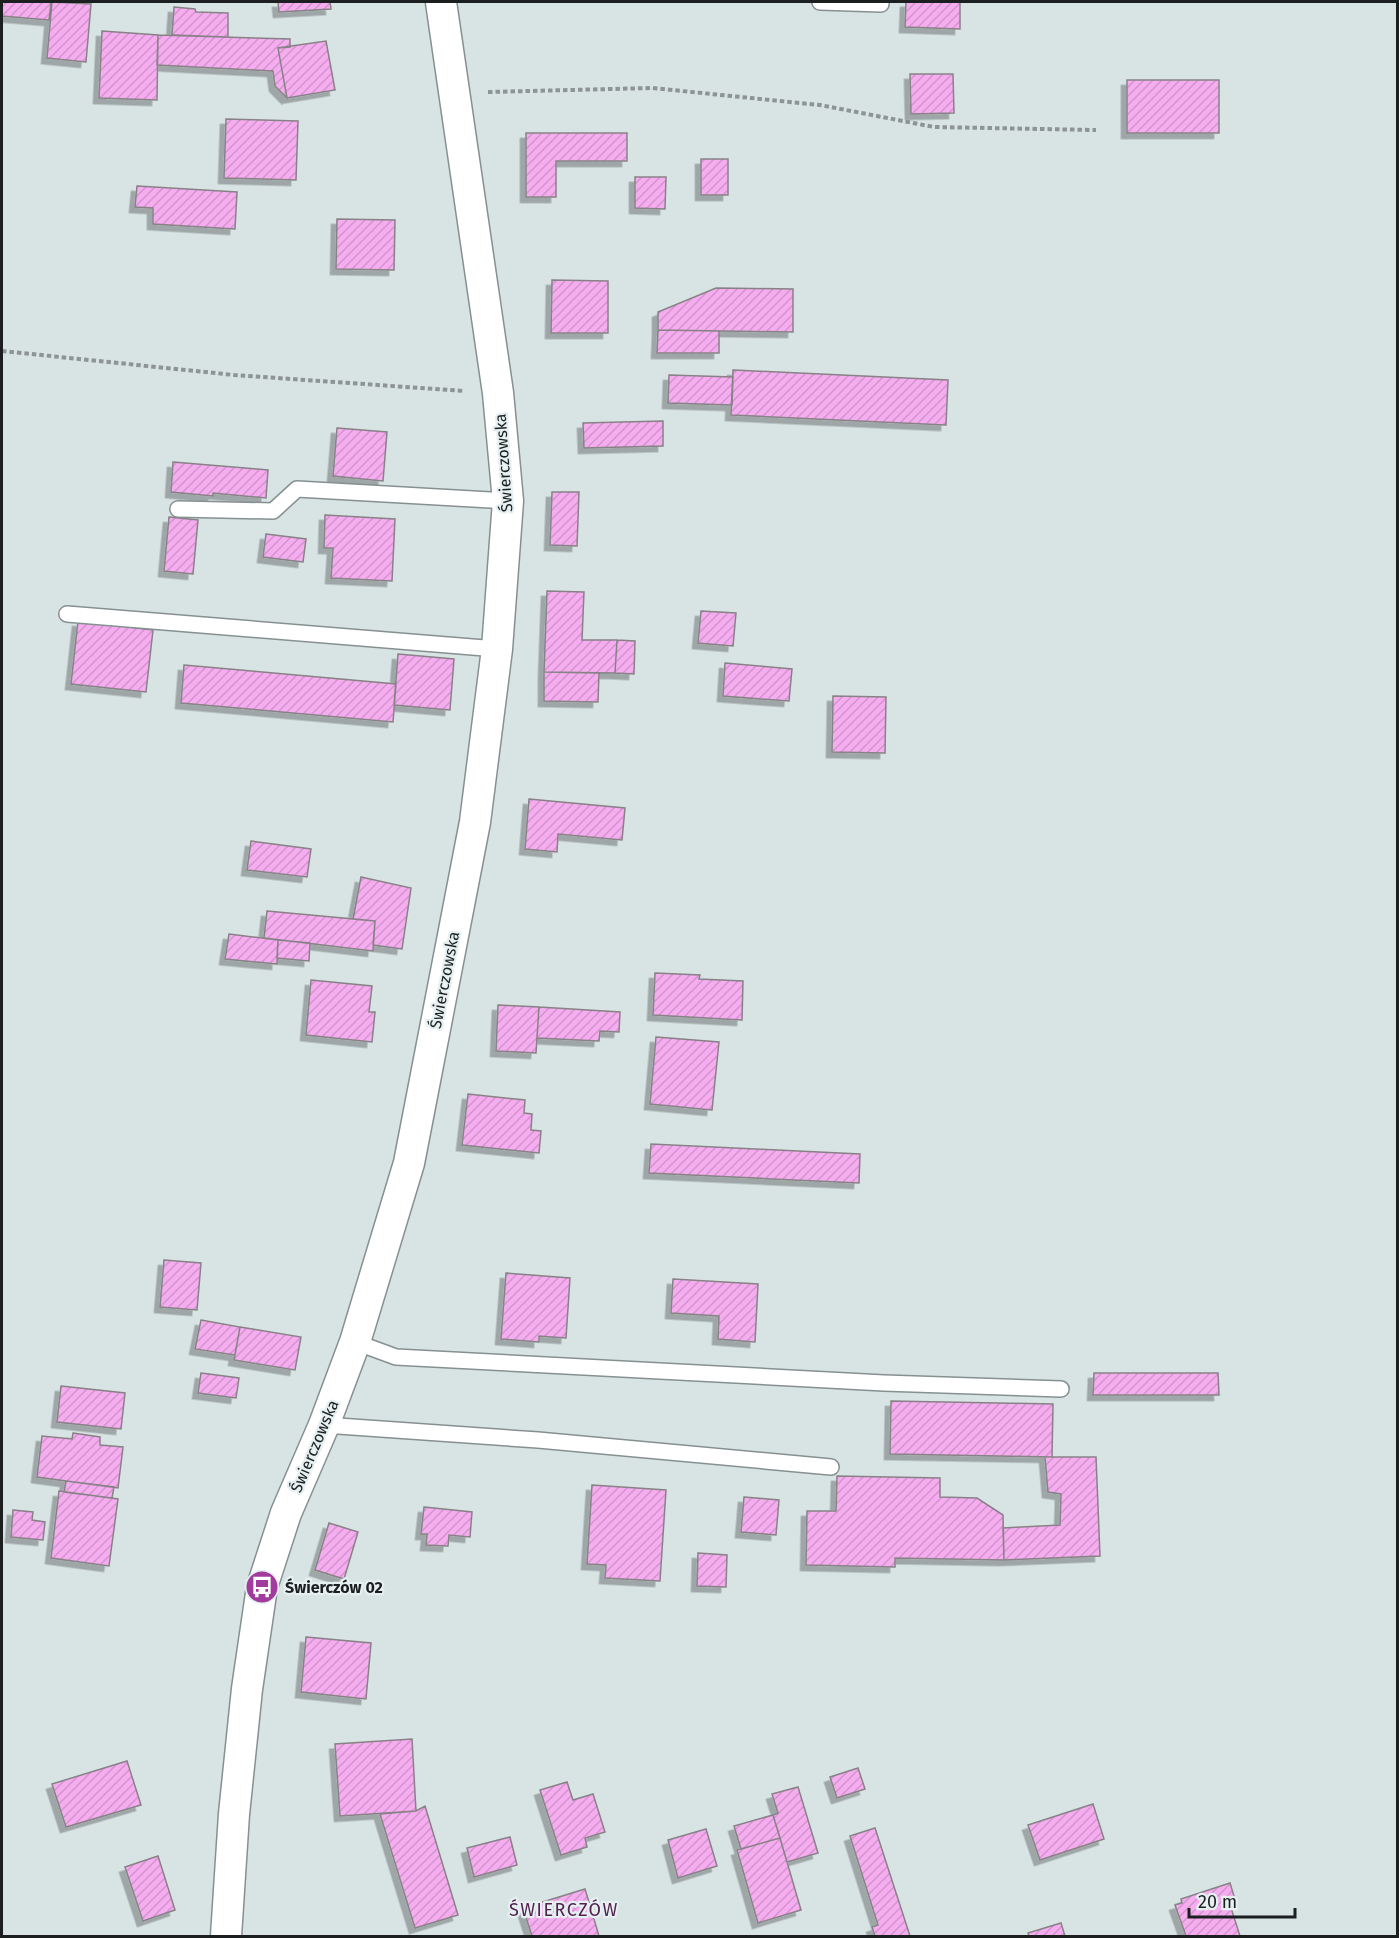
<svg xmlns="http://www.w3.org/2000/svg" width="1399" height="1938" font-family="'Fira Sans',sans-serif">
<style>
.building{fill:url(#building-hatch);stroke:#888287;stroke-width:1.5;filter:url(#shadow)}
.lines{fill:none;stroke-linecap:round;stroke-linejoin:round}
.lane-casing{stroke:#869091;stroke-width:18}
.street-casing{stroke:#869091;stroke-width:33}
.path{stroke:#8c9495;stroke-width:4;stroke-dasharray:4.5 3;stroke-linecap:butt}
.lane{stroke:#fff;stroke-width:15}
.street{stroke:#fff;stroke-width:30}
.labels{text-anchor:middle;stroke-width:4.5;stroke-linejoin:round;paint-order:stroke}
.street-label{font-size:16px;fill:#1b1f1f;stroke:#e6f0f1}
.poi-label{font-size:16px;font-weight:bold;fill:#1b1f1f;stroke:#e6f0f1;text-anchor:start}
.neighbourhood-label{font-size:18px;letter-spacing:1.5px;fill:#542252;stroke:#e6f0f1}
</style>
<defs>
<pattern id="building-hatch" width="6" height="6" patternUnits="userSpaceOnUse" patternTransform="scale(1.5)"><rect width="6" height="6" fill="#f5adf0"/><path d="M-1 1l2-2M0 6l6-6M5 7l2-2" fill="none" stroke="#d194cd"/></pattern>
<filter id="shadow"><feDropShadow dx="-5.5" dy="5.5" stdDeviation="0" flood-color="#0004"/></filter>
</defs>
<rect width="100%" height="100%" fill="#d8e3e4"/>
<path class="building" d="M2 2H51L49 20 2 16Z
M52 2 91 4 86 62 47 58Z
M278 2H330L331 9 279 12Z
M906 2H960V29L905 27Z
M174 7 195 9 196 12 228 13V37L172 35Z
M102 31 158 35 157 100 99 98Z
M158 35 290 39V47L278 48 287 98 275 86 273 71 157 65Z
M326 41 335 90 287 98 278 48Z
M910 74H953L954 113 911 114Z
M1127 80H1219V133H1127Z
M226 119 298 121 296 180 224 178Z
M526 133H627V161H556V197H526Z
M701 159H728V195H701Z
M635 177H666L665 209 635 208Z
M137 186 237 192 235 229 153 224V208L135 207Z
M337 219 395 220 394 270 336 269Z
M552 280 608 281V333H551Z
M716 288 793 289V332L658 330V312Z
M658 330 719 331V353H657Z
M733 370 948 380 946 425 731 415Z
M669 375 733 377 732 405 668 403Z
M663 421V446L584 448 583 423Z
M337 428 387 432 383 481 333 476Z
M173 462 268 470 266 498 213 493V496L171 492Z
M552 492H579L577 546 550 545Z
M325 515 395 519 392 581 331 578 333 548H324Z
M169 517 198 520 193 574 164 571Z
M266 534 306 539 303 562 263 557Z
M547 591 584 592 582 640H617L615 673 544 672Z
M701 611 736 613 733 646 698 643Z
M78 621 153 630 146 692 71 684Z
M617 640 635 641 634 674 615 673Z
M398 654 454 659 450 710 394 705Z
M725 663 792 669 789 701 723 696Z
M184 665 396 684 393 722 181 703Z
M544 672 599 673 598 702 544 701Z
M833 696 886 697 885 753 832 752Z
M529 799 625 808 622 840 558 834 557 852 525 849Z
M251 841 311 849 307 877 247 870Z
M361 877 411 888 402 949 373 945 375 921 353 919Z
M267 911 375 921 373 951 264 938Z
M229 934 278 940 277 964 225 959Z
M278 940 310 943 309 961 277 958Z
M655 973 700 975 699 979 743 981 742 1020 653 1015Z
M311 980 372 986 369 1012H375L372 1042 306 1035Z
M498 1005 539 1007 536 1053 496 1051Z
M539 1007 620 1012 619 1032 600 1031 599 1041 537 1038Z
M656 1037 719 1042 712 1110 650 1104Z
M468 1094 525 1100 524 1113 532 1114 531 1130 541 1131 539 1153 462 1145Z
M651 1144 860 1154 859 1183 649 1173Z
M164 1260 201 1263 197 1310 160 1307Z
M506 1273 570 1278 566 1338 539 1336V1342L501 1339Z
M673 1279 758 1284 755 1342 718 1339 719 1316 671 1313Z
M201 1320 240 1327 235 1355 195 1349Z
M240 1327 301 1337 295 1370 234 1360Z
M201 1373 239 1378 236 1398 198 1393Z
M1094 1373H1218L1219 1395H1093Z
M61 1386 125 1393 121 1429 57 1422Z
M891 1401 1053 1404 1052 1457 890 1454Z
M73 1433 100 1437V1445L123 1447 118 1488 37 1477 42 1436 72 1439Z
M1045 1457H1096L1100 1556 1004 1560 1003 1528 1060 1525 1061 1494 1048 1492Z
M837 1476 940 1478V1497L977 1498 1003 1515 1004 1560 895 1558V1567L806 1565 807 1511H836Z
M66 1481 114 1487 112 1498 64 1492Z
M592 1485 666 1490 660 1581 605 1578 606 1565 587 1564Z
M59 1491 118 1499 109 1566 51 1558Z
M744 1497 779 1500 776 1535 741 1532Z
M424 1507 472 1512 470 1537 449 1535 448 1546 426 1545 427 1534H421Z
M13 1510 33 1512 32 1520 45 1522 43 1540 11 1537Z
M329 1523 358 1532 344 1579 315 1570Z
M698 1553 727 1555 726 1587 697 1586Z
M306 1637 371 1643 366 1699 301 1692Z
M412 1739 416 1811 340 1816 335 1744Z
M127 1761 141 1805 66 1827 52 1784Z
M858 1768 865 1789 837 1798 830 1777Z
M567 1782 573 1800 593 1794 605 1832 585 1838 587 1847 561 1855 540 1790Z
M798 1787 818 1853 787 1862 773 1815 778 1813 772 1794Z
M1093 1804 1104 1839 1040 1860 1028 1825Z
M425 1806 458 1915 415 1928 380 1814 416 1811Z
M773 1815 780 1838 741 1849 734 1826Z
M875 1828 910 1936H875L872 1927 878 1925 850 1836Z
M706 1829 717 1866 678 1878 668 1840Z
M510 1837 517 1865 474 1877 467 1848Z
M780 1838 801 1910 758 1923 737 1850Z
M158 1856 175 1910 143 1921 125 1867Z
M1230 1883 1237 1906 1231 1908 1240 1936H1186L1175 1905 1182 1903 1181 1899Z
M585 1889 599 1936H532L523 1908Z
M1061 1923 1065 1936H1029L1028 1933Z"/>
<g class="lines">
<g class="lane-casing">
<path id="lane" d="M820 2 881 4
M178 509 273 511 297 489 508 501
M67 614 497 649
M355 1342 396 1357 884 1383 1061 1389
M324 1425 538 1440 831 1467"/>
</g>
<g class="street-casing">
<path id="street" d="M226 1936 234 1814 247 1689 262 1587 286 1513 324 1425 355 1342 409 1163 475 822 497 649 508 501 498 393 441 2"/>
</g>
<path class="path" d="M488 92 652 88 820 105 934 127 1096 130
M2 351 234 375 464 391"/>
<use href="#lane" class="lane"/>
<use href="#street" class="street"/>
</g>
<defs>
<g id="bus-disc" transform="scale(1.725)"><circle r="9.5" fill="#a23b9e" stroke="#e6f0f1"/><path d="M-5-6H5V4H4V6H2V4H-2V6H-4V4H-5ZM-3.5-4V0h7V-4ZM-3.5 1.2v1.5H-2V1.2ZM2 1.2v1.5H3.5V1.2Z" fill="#fff"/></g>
</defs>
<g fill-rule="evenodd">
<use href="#bus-disc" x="262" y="1587"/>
</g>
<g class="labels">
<g class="street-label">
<text transform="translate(503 463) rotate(-94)" y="6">Świerczowska</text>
<text transform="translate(444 980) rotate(-79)" y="6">Świerczowska</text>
<text transform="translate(314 1446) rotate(-67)" y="6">Świerczowska</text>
</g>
<g class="poi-label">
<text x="285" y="1593">Świerczów 02</text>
</g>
<g class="neighbourhood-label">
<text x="564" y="1916">ŚWIERCZÓW</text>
</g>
</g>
<rect width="1399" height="1938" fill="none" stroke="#1b1f1f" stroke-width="6"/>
<path d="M1189 1908v9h106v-9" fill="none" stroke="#1b1f1f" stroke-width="3"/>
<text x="1198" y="1908" font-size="18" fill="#1b1f1f" stroke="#e6f0f1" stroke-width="4.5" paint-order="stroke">20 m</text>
</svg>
